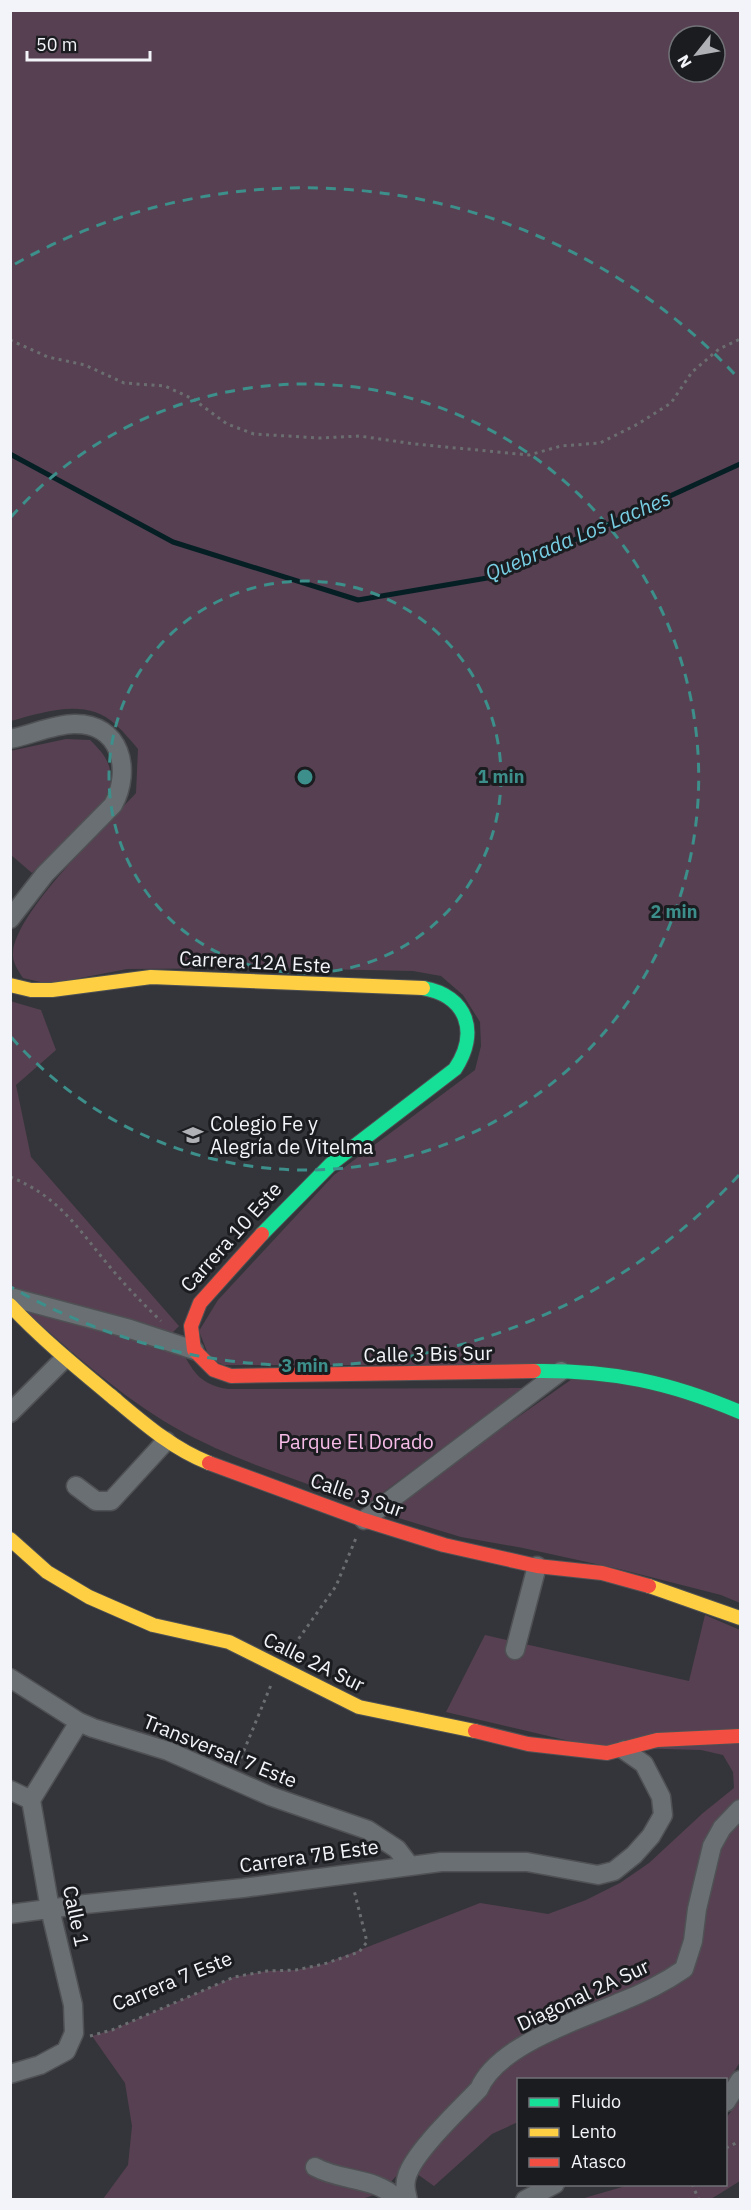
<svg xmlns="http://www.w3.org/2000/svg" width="751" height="2210" font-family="'IBM Plex Sans',sans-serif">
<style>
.green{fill:#574051;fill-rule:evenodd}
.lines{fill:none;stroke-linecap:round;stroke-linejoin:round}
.stream{stroke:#061f25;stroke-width:5}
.street-casing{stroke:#4f5154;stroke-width:21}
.fast-casing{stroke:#4f5154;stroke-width:16}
.slow-casing{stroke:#4f5154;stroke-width:16}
.jam-casing{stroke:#4f5154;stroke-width:16}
.path{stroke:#6b6e71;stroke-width:3;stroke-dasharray:3 4.5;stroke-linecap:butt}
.street{stroke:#6a6f73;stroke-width:18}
.fast{stroke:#16e098;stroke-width:14}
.slow{stroke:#ffcf43;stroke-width:14}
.jam{stroke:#f24e42;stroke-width:14}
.ring{fill:none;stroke:#3c8f8a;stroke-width:3;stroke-dasharray:10 8}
.labels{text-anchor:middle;stroke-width:6;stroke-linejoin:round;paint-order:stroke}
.street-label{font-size:20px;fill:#f2f4f9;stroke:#1b1c20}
.poi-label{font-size:20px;fill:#f2f4f9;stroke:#1b1c20;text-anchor:start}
.park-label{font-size:20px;fill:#f6bbe7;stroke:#1b1c20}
.water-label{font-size:21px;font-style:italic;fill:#77cee2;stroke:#1b1c20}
.centre{fill:#3c8f8a;stroke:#1b1c20;stroke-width:3}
.ring-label{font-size:18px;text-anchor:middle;font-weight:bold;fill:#3c8f8a;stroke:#1b1c20;stroke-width:6;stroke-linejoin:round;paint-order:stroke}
</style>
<rect width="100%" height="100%" fill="#34353a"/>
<path class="green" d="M11 11H740V1603L721 1595 619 1569 523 1548 461 1537 392 1516 391 1506 592 1365H224L210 1359 199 1331 218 1300 334 1175 475 1070 481 1046 480 1022 463 995 441 976 413 971 267 968 127 969 49 984 23 978C18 970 12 962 13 953 15 912 107 825 136 793L138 749C131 741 124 732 116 725 87 697 45 712 11 721ZM679 36H715V72H679Z
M66 739 90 740C99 749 108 758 110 770 119 806 55 851 32 873L11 855 10 751Z
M10 1001 41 1010 56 1050 16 1085 31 1157 179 1326 170 1335 11 1289Z
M25 1311 182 1351C194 1374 202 1385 228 1389L524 1388 366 1505C302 1481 234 1461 174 1427 119 1395 73 1353 25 1311Z
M705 1615 740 1630V2062L726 2085V2080H518V2122L492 2134 434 2186 406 2166 380 2193 362 2199H103L128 2165 132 2126 125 2083 92 2036 112 2030 234 1977 267 1971 296 1970 324 1964 480 1903 548 1914 586 1900 620 1883 649 1863 703 1813 734 1788 733 1772 723 1755 701 1750 595 1747 446 1712 485 1635 689 1681Z
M740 2100V2181L711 2199H581L629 2185 726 2184V2118Z"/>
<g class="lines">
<path class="stream" d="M10 454 173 542 358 600 493 577 740 464"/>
<g class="street-casing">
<path id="street" d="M10 739C30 735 55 724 74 724 121 723 132 770 113 805L45 874 10 919
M10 1297 130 1329 194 1350
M10 1413 64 1359
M76 1486 96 1501H111L166 1441
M364 1520 561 1371
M515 1650 537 1566
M10 1678 79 1722 93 1728 168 1751 270 1796 368 1830 397 1849 410 1866
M10 1790 31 1800
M31 1800 79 1722
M10 1914 86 1904 243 1888 441 1862H527L598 1875 614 1871 634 1855 651 1836 663 1815 661 1797 644 1764 624 1750
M10 2074 40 2065 66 2051 74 2033 73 2005 50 1909 31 1800
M726 2102 740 2080
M315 2167C342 2182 375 2176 399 2200
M408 2200C406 2191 404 2185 407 2176 414 2152 460 2109 479 2089 498 2045 577 2021 618 2003 641 1994 664 1983 684 1969L693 1941 697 1909 712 1846 722 1828 740 1809
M525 2200 555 2184"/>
</g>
<g class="fast-casing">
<path id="fast" d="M262 1234 331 1164 455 1069C479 1033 468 996 423 988
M534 1371C612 1370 669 1382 740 1412"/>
</g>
<g class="slow-casing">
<path id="slow" d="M10 985 31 990H52L151 977 423 988
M10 1305C41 1338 75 1366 110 1395 141 1421 171 1448 209 1463
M10 1539 47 1572 89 1597 153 1625 229 1642 359 1707 475 1731
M649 1586 740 1618"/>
</g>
<g class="jam-casing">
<path id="jam" d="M262 1234 200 1303 191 1326 194 1350 214 1370 231 1376 534 1371
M209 1463 364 1520 444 1545 537 1566 602 1573 649 1586
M475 1731 528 1744 607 1753 657 1740 740 1736"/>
</g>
<path class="path" d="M10 340 48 357 85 365 124 383 165 386 193 399 227 424 254 434 320 438 359 436 415 444 529 455 561 446 600 443 638 424 671 403 692 372 719 349 740 339
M10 1177C59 1196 78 1229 110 1267 126 1286 143 1304 161 1321
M290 1651 336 1586 356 1538
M238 1765 271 1685
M90 2036 112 2030 234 1977 267 1971 296 1970 324 1964 359 1952 367 1942 354 1890
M726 2148 740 2141
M692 2184 699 2200"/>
<use href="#street" class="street"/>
<use href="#fast" class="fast"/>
<use href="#slow" class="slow"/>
<use href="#jam" class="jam"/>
</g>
<g class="ring">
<circle cx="305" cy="777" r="196"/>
<path d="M11 517A393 393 0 1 1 11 1037"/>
<path d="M739 1175A589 589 0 0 1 11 1287M15 264A589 589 0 0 1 739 379"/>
</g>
<defs>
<g id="school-bare" transform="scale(1.62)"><path d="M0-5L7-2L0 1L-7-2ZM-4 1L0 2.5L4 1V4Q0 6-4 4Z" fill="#b0b1b6" stroke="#1b1c20" stroke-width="2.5" paint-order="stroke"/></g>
</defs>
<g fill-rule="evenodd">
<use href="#school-bare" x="193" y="1135"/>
</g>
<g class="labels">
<g class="street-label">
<text transform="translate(255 962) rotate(3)" y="7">Carrera 12A Este</text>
<text transform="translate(231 1237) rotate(-48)" y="7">Carrera 10 Este</text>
<text transform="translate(428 1354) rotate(-1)" y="7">Calle 3 Bis Sur</text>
<text transform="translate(357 1495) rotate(19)" y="7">Calle 3 Sur</text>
<text transform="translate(314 1662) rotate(26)" y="7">Calle 2A Sur</text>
<text transform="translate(220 1751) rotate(22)" y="7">Transversal 7 Este</text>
<text transform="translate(309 1856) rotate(-8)" y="7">Carrera 7B Este</text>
<text transform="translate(76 1916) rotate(78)" y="7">Calle 1</text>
<text transform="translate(172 1981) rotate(-22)" y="7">Carrera 7 Este</text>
<text transform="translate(583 1995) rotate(-25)" y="7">Diagonal 2A Sur</text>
</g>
<g class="poi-label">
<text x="210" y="1131">Colegio Fe y<tspan x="210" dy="23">Alegría de Vitelma</tspan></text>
</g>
<g class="park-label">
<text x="356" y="1449">Parque El Dorado</text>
</g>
<g class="water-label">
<text transform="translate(578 536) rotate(-23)" y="7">Quebrada Los Laches</text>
</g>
</g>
<circle cx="305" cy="777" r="9" class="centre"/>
<g class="ring-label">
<text x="501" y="783">1 min</text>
<text x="674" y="918">2 min</text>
<text x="305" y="1372">3 min</text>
</g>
<rect width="751" height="2210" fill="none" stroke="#f2f4f9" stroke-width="24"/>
<rect x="517" y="2078" width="210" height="108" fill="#1b1c20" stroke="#717277" stroke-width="1.5"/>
<rect x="529" y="2098" width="30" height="9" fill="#16e098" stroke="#717277" stroke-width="1.5"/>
<text x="571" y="2108" font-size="18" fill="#f2f4f9">Fluido</text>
<rect x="529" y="2128" width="30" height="9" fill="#ffcf43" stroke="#717277" stroke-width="1.5"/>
<text x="571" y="2138" font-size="18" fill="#f2f4f9">Lento</text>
<rect x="529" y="2158" width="30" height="9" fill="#f24e42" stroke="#717277" stroke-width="1.5"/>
<text x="571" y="2168" font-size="18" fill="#f2f4f9">Atasco</text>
<g transform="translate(697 54) rotate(239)"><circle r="28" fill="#1b1c20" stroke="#717277" stroke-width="1.5"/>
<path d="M0-4.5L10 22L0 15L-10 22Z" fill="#b0b1b6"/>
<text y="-9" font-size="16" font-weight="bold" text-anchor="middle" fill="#f2f4f9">N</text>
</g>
<path d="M27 51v9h123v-9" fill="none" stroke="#f2f4f9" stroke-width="3"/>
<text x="36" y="51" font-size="18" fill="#f2f4f9" stroke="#1b1c20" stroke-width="4.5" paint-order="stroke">50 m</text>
</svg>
